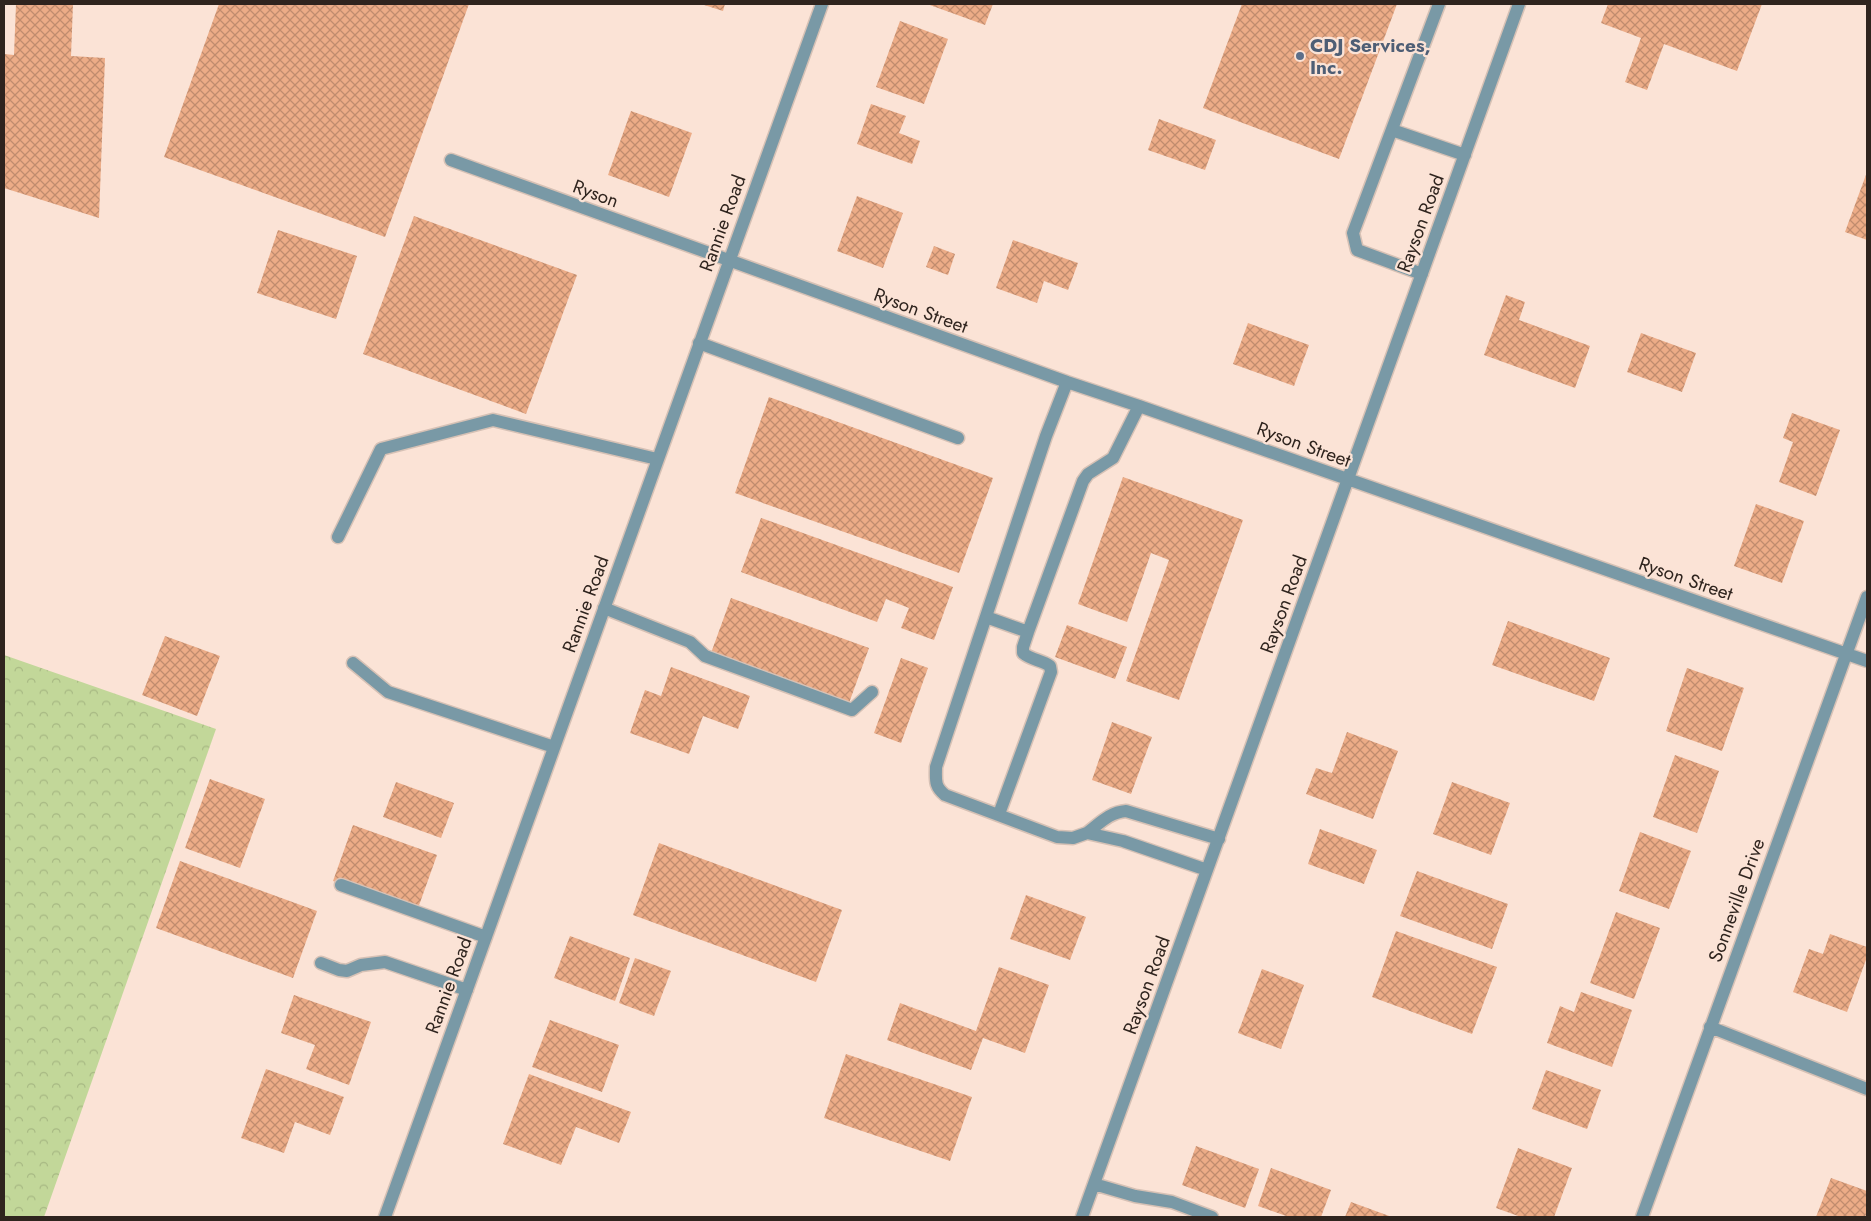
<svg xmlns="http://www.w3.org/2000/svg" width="1871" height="1221" font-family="Jost,sans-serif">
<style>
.park{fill:url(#park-crowns)}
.building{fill:url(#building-cross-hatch)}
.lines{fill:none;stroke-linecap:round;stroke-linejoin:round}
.minor-casing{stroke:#d6c1b5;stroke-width:15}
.minor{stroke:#7999a6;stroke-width:12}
.service-dot{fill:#5c6f8a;stroke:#fbe3d6;stroke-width:2}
.labels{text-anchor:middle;stroke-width:4.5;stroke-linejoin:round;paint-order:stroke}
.service-label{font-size:19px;font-weight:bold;fill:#4e5e75;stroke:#fbe3d6;text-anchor:start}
.street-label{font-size:19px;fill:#2f241e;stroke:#fbe3d6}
</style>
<defs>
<pattern id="park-crowns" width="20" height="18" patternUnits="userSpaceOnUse" patternTransform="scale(1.25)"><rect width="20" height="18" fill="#c2d799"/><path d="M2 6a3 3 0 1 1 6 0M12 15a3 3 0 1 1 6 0" fill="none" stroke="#a7b883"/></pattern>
<pattern id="building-cross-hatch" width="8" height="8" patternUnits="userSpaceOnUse" patternTransform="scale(1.25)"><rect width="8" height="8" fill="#ecac87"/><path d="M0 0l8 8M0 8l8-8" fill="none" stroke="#c08c6e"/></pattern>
</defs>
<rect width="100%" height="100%" fill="#fbe3d6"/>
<path class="park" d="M4 655 216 729 44 1217H4Z"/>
<path class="building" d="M16 4H73L71 56 105 58 99 218 4 188V54L14 55Z
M219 4H469L385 237 164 157Z
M701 4H725L723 11Z
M927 4H993L985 25Z
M1242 4H1397L1339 159 1203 108Z
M1608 4H1762L1737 71 1664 44 1647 90 1625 82 1641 38 1601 23Z
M900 21 948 39 924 104 876 87Z
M871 104 906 116 899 133 920 141 912 164 857 144Z
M631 111 692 133 669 197 608 175Z
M1159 119 1216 140 1205 170 1148 150Z
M1867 172V240L1845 232Z
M857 196 903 213 883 268 837 251Z
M414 216 577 275 526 414 363 354Z
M278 230 357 256 336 319 257 293Z
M1013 240 1078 263 1068 290 1044 281 1037 303 996 288Z
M934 246 955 254 948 275 926 267Z
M1506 295 1525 302 1519 320 1590 346 1575 388 1484 355Z
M1248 323 1309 345 1294 386 1233 364Z
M1641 333 1696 353 1682 392 1627 372Z
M769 397 993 478 959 573 735 493Z
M1792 413 1840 430 1816 496 1779 482 1793 442 1783 438Z
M1123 477 1243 520 1179 700 1126 681 1169 560 1151 553 1127 622 1078 604Z
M1756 504 1804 521 1782 583 1734 566Z
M761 518 953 587 934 640 901 628 909 608 886 599 877 622 741 572Z
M731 598 869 648 849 703 711 653Z
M1508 621 1610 658 1594 701 1492 665Z
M1067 625 1127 647 1115 679 1055 657Z
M165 636 220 656 197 716 142 695Z
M901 658 928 668 901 743 874 733Z
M671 667 750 696 738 729 703 716 689 754 630 733 645 690 661 696Z
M1687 668 1744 688 1722 751 1666 731Z
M1112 722 1152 737 1131 794 1092 780Z
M1347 732 1398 751 1373 819 1306 794 1316 768 1332 773Z
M1675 755 1719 771 1697 833 1653 817Z
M210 779 265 799 240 868 185 848Z
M396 782 454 803 441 838 383 817Z
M1452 782 1510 803 1491 855 1433 834Z
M353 825 437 855 417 911 333 881Z
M1320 829 1377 850 1364 884 1308 864Z
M1640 832 1691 851 1669 909 1619 891Z
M659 843 842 910 816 982 633 915Z
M180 861 317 911 293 978 156 928Z
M1417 871 1508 904 1492 949 1400 916Z
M1026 895 1086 917 1070 960 1010 939Z
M1616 912 1660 928 1634 999 1590 983Z
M1396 931 1497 967 1472 1034 1372 997Z
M1830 934 1867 947V957L1847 1012 1793 992 1809 949 1823 954Z
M570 936 630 958 615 1001 554 978Z
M635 958 671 971 654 1016 619 1003Z
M999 967 1049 985 1025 1053 983 1038 971 1070 887 1040 900 1003 976 1031Z
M1262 969 1304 985 1281 1049 1238 1033Z
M1581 992 1632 1010 1612 1067 1547 1043 1560 1006 1574 1012Z
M294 995 371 1022 349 1085 306 1069 315 1045 281 1033Z
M550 1020 619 1045 602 1092 532 1067Z
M846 1054 972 1097 950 1161 824 1118Z
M266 1069 344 1097 330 1135 295 1122 284 1153 241 1138Z
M1546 1070 1601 1090 1587 1129 1532 1109Z
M529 1074 631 1112 619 1143 576 1127 561 1165 503 1144Z
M1196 1146 1259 1169 1245 1208 1182 1185Z
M1518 1148 1572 1168 1554 1217H1521L1496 1208Z
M1271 1168 1331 1190 1321 1217H1289L1258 1206Z
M1831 1178 1867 1191V1212L1865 1217H1816Z
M1351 1202 1392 1217H1345Z"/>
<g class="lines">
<g class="minor-casing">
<path id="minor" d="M1392 130 1465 155
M451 160 1067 382 1139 406 1867 661
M1422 274 1357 250 1353 233 1439 4
M699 343 958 438
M1067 382 1046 436 936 767C936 780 934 786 945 795L1057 837 1073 838 1087 833 1123 841 1207 870
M338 537 381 449 493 420 657 459
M604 608 690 642 705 656 852 710 872 692
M986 617 1028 632
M353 663 388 692 554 747
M999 814 1051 672 1050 666C1042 660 1031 660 1023 653V647L1028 632 1083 481 1088 474 1113 458 1139 406
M1087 833C1100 823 1110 812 1126 811L1219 839
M341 885 486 937
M321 963 339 970 347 971 361 965 385 962 467 990
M1710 1027 1867 1089
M1094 1184 1135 1196 1172 1202 1212 1217
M385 1217 822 4
M1082 1217 1519 4
M1642 1217 1867 597"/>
</g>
<use href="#minor" class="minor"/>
</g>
<circle class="service-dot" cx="1300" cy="56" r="5"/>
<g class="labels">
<g class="service-label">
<text x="1310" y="52">CDJ Services,<tspan x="1310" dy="22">Inc.</tspan></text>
</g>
<g class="street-label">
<text transform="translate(596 193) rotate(20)" y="7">Ryson</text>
<text transform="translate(722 223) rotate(-70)" y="7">Rannie Road</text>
<text transform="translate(1420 223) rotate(-70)" y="7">Rayson Road</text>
<text transform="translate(921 310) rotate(20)" y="7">Ryson Street</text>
<text transform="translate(1304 444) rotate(20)" y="7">Ryson Street</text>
<text transform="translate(1686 578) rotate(19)" y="7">Ryson Street</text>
<text transform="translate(585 604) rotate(-70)" y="7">Rannie Road</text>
<text transform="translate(1283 604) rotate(-70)" y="7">Rayson Road</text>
<text transform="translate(1736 900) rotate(-70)" y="7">Sonneville Drive</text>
<text transform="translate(448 985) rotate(-70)" y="7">Rannie Road</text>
<text transform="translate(1146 985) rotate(-70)" y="7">Rayson Road</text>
</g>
</g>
<rect width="1871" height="1221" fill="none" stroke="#2f241e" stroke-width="10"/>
</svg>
